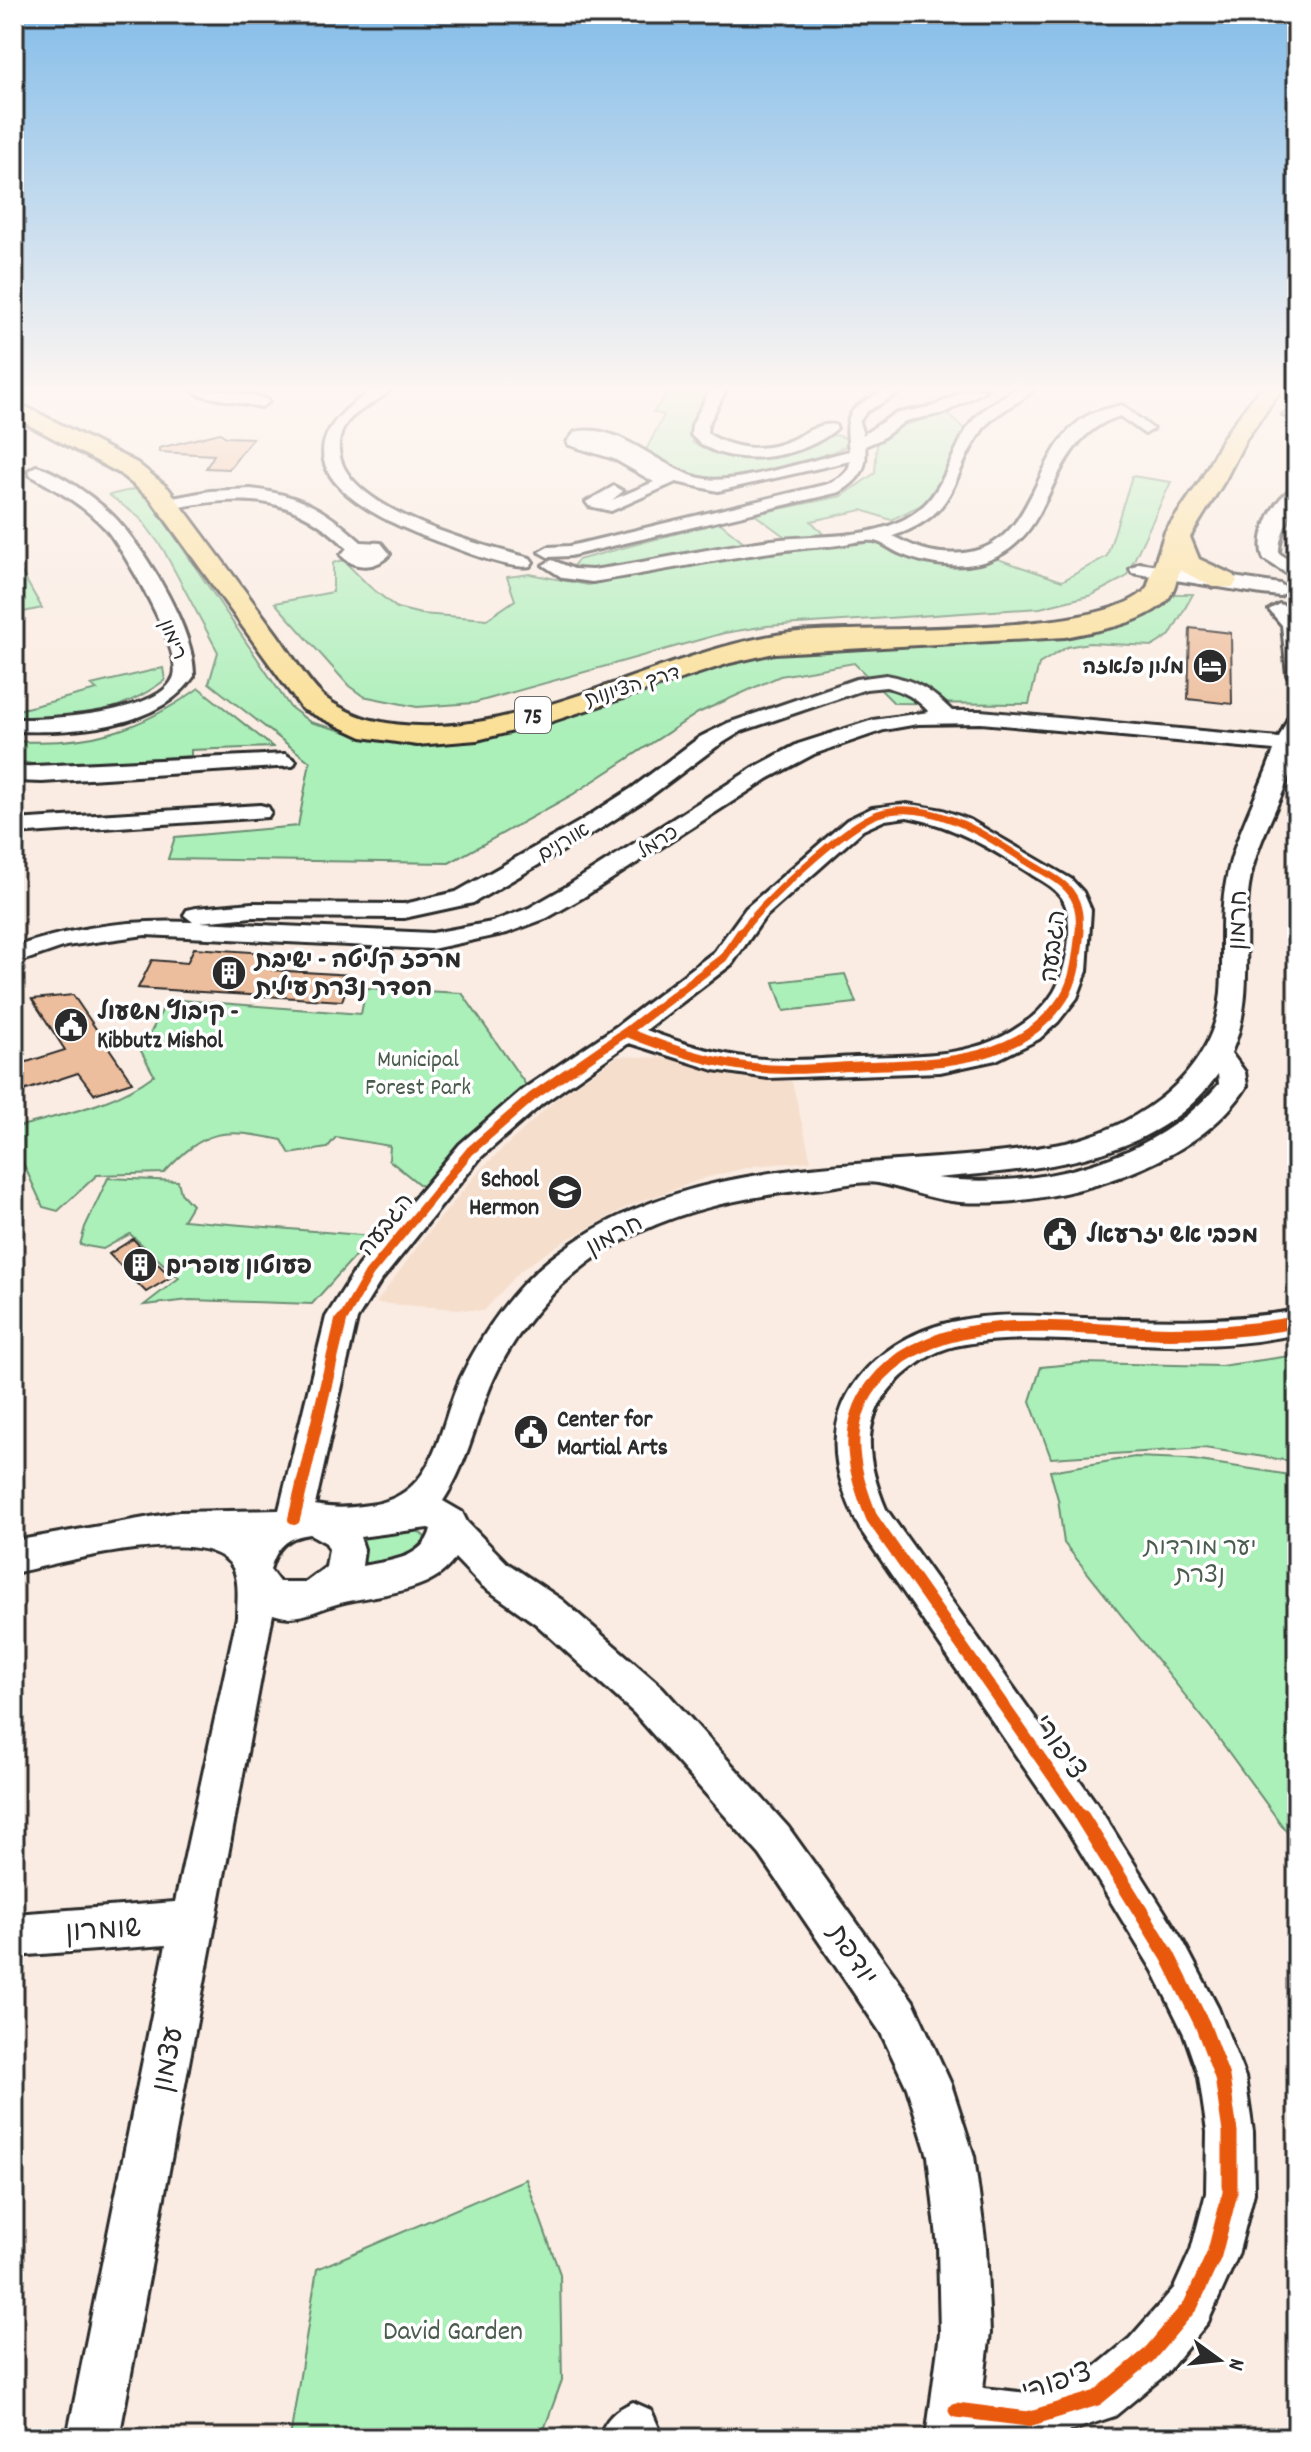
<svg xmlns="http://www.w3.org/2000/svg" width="1311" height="2452" font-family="Dekko,'Playpen Sans Hebrew',sans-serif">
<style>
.built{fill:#f6decd}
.green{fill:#abefb9;stroke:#6b8d72;stroke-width:2}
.building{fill:#edbe9d;stroke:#2b2b2b;stroke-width:2}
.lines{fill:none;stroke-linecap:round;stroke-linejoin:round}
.minor-casing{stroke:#2b2b2b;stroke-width:6}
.highway-casing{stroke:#2b2b2b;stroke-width:6}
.minor{fill:#fff;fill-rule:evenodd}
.highway{fill:#fadf96;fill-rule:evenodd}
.cycleway-far3-casing{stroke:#fff;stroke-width:11}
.cycleway-far2-casing{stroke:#fff;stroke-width:14}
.cycleway-far1-casing{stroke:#fff;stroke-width:17}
.cycleway-casing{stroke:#fff;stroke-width:20}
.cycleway-far3{stroke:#e8590c;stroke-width:7}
.cycleway-far2{stroke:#e8590c;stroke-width:9}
.cycleway-far1{stroke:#e8590c;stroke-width:12}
.cycleway{stroke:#e8590c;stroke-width:15}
.labels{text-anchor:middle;stroke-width:7;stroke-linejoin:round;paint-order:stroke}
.far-street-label{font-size:20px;fill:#2b2b2b;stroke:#fff}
.far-poi-label{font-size:20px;font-weight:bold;fill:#2b2b2b;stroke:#fff;text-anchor:end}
.shield{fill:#fff;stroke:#6b6b6b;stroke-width:2}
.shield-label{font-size:22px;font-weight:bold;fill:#2b2b2b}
.street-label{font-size:24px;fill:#2b2b2b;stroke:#fff}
.poi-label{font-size:24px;font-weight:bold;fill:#2b2b2b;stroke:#fff;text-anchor:start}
.park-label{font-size:24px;fill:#4b5c4e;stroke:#fff}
.near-street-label{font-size:28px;fill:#2b2b2b;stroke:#fff}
.near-park-label{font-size:28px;fill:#4b5c4e;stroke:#fff}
</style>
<rect width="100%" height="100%" fill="#faece2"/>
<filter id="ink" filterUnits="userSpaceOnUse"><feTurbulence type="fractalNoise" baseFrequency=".0125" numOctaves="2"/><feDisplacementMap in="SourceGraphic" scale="16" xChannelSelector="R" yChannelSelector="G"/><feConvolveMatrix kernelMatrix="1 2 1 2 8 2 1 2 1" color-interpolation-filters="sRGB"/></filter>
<g filter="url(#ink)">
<path class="built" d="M618 1056 690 1059 792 1082 811 1161 754 1166 705 1178 629 1206 561 1243 521 1270 484 1311 376 1303 423 1239 481 1169 556 1099Z"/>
<path class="green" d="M670 390H711L692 429 693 443C720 456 758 462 787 452 808 445 825 427 847 439L846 446C817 460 738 486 708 479 686 474 666 461 646 450L664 415 653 412Z
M947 413 964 429 958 452 925 503 891 520 862 510 811 521 825 536 788 539 754 514 842 496 875 473 877 442 904 425Z
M1132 476 1171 482 1126 577 1092 595 1040 608 767 626 724 633 474 703 417 707 363 696 349 686 275 603 333 592V563L343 560 369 586 397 608 421 614 487 619 515 600 507 577 530 574 588 585 669 568 859 541H876L894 553 920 562 956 565 995 558 1062 581 1107 556Z
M135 489 152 503 290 707 310 722 380 741 435 744 462 742 501 735 758 654 1058 635 1156 608 1173 594H1193L1170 635 1153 646 1089 643 1067 647 1039 664 1029 704 894 703 854 663 780 676 698 713 572 795 449 863 168 859 175 837 298 826 310 762 209 683 218 652 163 549 141 519 109 495Z
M719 522 745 543 592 571 573 566 578 560Z
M22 573 42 608 14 614V574Z
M163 668 165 680C121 713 68 724 14 716V711L97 690 91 685Z
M199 688 273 747 191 750V756L40 766 14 760V741C88 746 139 731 199 688Z
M845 974 856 1003 784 1011 774 982Z
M366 988 462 993 526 1085C485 1118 456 1146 425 1189L389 1160 390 1146 336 1137 327 1148 290 1154 282 1140C222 1128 206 1128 164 1173L97 1175 58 1211 43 1207 19 1154 14 1155V1128C62 1114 113 1106 154 1075L141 1051 168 999 361 1014Z
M108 1178 178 1181 181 1193 192 1205 183 1220 373 1236 312 1304 190 1300 144 1305 179 1278 130 1234 103 1249 80 1245 85 1227Z
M1297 1355V1462L1204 1448 1051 1458 1030 1401 1041 1367 1082 1363 1221 1366Z
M1135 1457 1186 1459 1297 1476V1846L1211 1728 1064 1543 1058 1499 1050 1471Z
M414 1527 426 1538 411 1553 360 1568 363 1554 360 1536Z
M526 2179 560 2274 562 2380 541 2438H290L317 2269Z"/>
<path class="building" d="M220 433 226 437 253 438 229 469 206 468 214 455 159 452V448Z
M1190 628 1231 633 1232 704 1188 699Z
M194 948 279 954 272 970 351 975 342 1001 138 988 152 960 187 963Z
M73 995 132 1082 94 1094 78 1073 14 1094V1066L65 1050 32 999Z
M133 1239 171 1277 146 1292 109 1254Z"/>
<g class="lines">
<g class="minor-casing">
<path id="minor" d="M14 390H25L14 396Z
M192 390H223L266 399 269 402 261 407 200 395Z
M372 390H390C377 404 351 411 343 429 310 503 483 546 530 558L533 562 530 566C513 570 471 554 453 547 377 521 254 466 372 390Z
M710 390H726L708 425 707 433C733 450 765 453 793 439 806 433 820 422 835 425L837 428C804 459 724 472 691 435L692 425Z
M885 390H904L866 412 859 422 863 435 894 414 934 406 966 390H986L944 413 905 421 881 439 865 446C868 469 859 480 840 492L570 556 548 557 539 552 548 547 570 546 828 484C838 479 850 473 850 461L718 491 676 482 611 511 589 506 586 502 614 486 623 491 612 500 654 482 614 459 569 445 567 442 575 432C622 421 662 473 706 479 736 484 816 459 849 451 844 411 849 409 885 390Z
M1014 390H1033C1018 405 996 411 983 429 948 478 961 513 893 536 918 550 942 557 970 552 1037 540 1033 448 1087 416 1096 411 1111 408 1122 405L1153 429 1145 434 1120 416C1045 440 1059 527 996 557 968 571 929 566 901 554 893 551 882 542 874 541 860 539 841 546 826 546 747 552 670 570 592 582L563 578 543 565 552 560 574 569 592 570C652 562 711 547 772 540 818 534 873 541 913 514 945 494 950 452 971 423 982 408 999 399 1014 390Z
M1291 410 1297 411V421L1283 415Z
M36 466C60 472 102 503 118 521 148 555 195 631 194 676 158 729 74 733 14 731V719C47 720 162 714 174 676 182 649 123 549 105 528 84 505 56 490 30 475L28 471Z
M1297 487C1297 511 1279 528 1279 553L1297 566V580L1264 559C1254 538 1275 493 1297 487Z
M251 489C301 495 325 509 361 542L381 543 390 554C377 569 354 570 341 555L347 548C291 492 241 495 168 509L159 504 162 500 210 491Z
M1139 563 1280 584 1289 590 1280 596 1262 594 1132 573 1130 569Z
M1279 604 1286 606 1297 618V681L1287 675 1282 625 1269 610Z
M886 675C915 680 931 690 952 711H981L1279 738 1290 714 1297 712C1297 723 1299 738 1297 749 1289 790 1260 832 1251 875 1239 935 1257 995 1231 1053L1245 1072 1247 1086C1196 1169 1052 1208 960 1202 930 1200 905 1188 878 1183 862 1180 839 1186 823 1188 735 1197 645 1214 575 1273 537 1305 504 1349 487 1395 473 1431 465 1468 443 1501L462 1512 467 1522 507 1563 562 1600 662 1687 788 1827 913 2001 951 2084 974 2156 986 2247 990 2333 983 2388 1028 2393 1083 2377 1130 2338 1174 2288 1191 2250 1206 2193 1207 2132 1199 2077 1184 2034 1153 1971 1068 1831 860 1529C846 1500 833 1468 836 1435 841 1374 900 1332 956 1321 997 1312 1042 1316 1084 1318 1155 1320 1226 1323 1297 1310V1334C1255 1343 1212 1346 1169 1345 1101 1344 1021 1332 955 1346 936 1350 917 1363 902 1376 859 1416 865 1458 886 1509L1096 1803 1183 1941 1218 2008 1245 2077 1253 2132 1254 2193 1238 2255 1208 2322 1166 2374 1115 2416 1049 2438H926L940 2333 938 2247 928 2156 907 2088 881 2033 760 1855 634 1713 536 1624 481 1585 455 1558C434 1593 376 1594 340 1603 316 1609 299 1623 273 1614L119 2438H67L166 1945 14 1956V1914L175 1902 237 1617C237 1602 240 1582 233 1568 209 1521 55 1564 14 1573V1541L179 1512 279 1510 326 1317 358 1266 460 1144 522 1090 617 1026 714 952 746 908 847 820 872 808 907 804 943 810 970 820 1071 879 1083 892 1091 910 1087 971 1077 998 1058 1022 1039 1039 996 1060 940 1072 768 1078 714 1070 629 1043 542 1104 480 1158 380 1282 357 1319 315 1505C334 1509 350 1508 369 1505 438 1496 437 1429 461 1377 483 1331 516 1284 557 1254 704 1143 896 1175 1066 1143 1141 1125 1214 1074 1221 992 1224 955 1219 919 1226 882 1234 836 1259 794 1274 750L981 723 918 724 884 730 814 754 769 778 582 898 547 918 507 933 432 949 145 935 66 946 14 964V947C73 927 131 919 193 922L184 915 187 910 196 908 252 903 404 904 456 892 579 822 632 788 700 737 728 723 856 679ZM886 687C904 691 916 698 929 712L873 720 798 744 753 768 564 888 529 908 492 922 432 933 200 922 252 917 404 918 473 903 595 832 648 798 716 747 742 731 866 689ZM907 817C953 825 990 848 1028 872 1039 880 1054 886 1062 898 1076 920 1067 971 1054 992 1046 1005 1033 1018 1020 1026 972 1060 911 1055 855 1057 820 1059 786 1062 752 1058 715 1054 680 1043 646 1030L732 964 764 918 863 830 885 820ZM1218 1074 1219 1084C1152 1163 1035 1190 936 1178 1036 1169 1154 1164 1218 1074ZM428 1528 431 1529C424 1559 388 1561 362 1566L364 1549 360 1537ZM310 1534 326 1543 329 1549 326 1567 306 1582H279L270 1570C276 1548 286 1537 310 1534Z
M285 754 296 761 293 766 42 782 14 781V767Z
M260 805 268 807 271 812 268 817 14 834V820Z
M633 2402 651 2410 659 2428 654 2438H598C607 2418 613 2411 633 2402Z"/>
</g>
<g class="highway-casing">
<path id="highway" d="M1259 390H1281L1246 439 1225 480 1190 537 1199 559 1233 575 1237 581 1233 587H1213L1180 570C1176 582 1173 596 1163 604 1136 626 1097 630 1065 637L774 653 730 663 550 722 477 740 417 745 362 737 302 709 150 498 119 473 14 417V401L137 463 168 488C204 536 240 584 276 633 291 653 305 679 323 696 333 705 358 717 372 720 507 753 663 645 799 632 867 626 1108 637 1147 588L1165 532 1201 480 1223 438Z"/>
</g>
<use href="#minor" class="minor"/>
<use href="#highway" class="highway"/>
<g class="cycleway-far3-casing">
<path id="cycleway-far3" d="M740 934C762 903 844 826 878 814 930 796 990 838 1031 864 1045 873 1062 880 1071 893 1080 905 1080 920 1079 934"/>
</g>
<g class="cycleway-far2-casing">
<path id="cycleway-far2" d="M626 1032C666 1048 707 1062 749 1067 786 1072 822 1068 859 1066 931 1063 1020 1066 1064 997 1076 978 1077 954 1080 932
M626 1032 723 958 741 932
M341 1323 369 1274 470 1151 532 1097 626 1032
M1292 1323 1297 1322"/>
</g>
<g class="cycleway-far1-casing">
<path id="cycleway-far1" d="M294 1519 341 1321
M1083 1819 872 1518C854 1474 841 1428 872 1386 936 1301 1078 1332 1170 1333 1213 1333 1255 1330 1297 1322"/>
</g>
<g class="cycleway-casing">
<path id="cycleway" d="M956 2410 1028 2419 1097 2398 1148 2356 1191 2305 1214 2255 1230 2193V2132L1222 2077 1202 2024 1168 1956 1082 1817"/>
</g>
<use href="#cycleway-far3" class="cycleway-far3"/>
<use href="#cycleway-far2" class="cycleway-far2"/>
<use href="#cycleway-far1" class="cycleway-far1"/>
<use href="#cycleway" class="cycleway"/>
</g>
</g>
<linearGradient id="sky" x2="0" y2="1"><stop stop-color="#83bce9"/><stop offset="0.53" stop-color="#fdf6f2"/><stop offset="1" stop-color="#fdf6f2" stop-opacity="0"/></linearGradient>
<rect width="1311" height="733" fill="url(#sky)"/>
<defs>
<g id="hotel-disc" transform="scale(1.8)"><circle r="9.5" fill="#2b2b2b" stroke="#fff"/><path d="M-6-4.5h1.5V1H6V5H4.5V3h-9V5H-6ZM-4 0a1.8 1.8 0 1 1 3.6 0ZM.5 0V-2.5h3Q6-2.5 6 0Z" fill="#fff"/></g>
<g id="building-disc" transform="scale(1.8)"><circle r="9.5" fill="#2b2b2b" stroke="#fff"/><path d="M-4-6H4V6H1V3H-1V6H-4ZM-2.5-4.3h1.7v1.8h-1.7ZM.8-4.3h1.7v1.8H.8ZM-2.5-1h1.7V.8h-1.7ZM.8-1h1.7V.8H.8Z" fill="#fff"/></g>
<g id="civic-disc" transform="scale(1.8)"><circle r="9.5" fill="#2b2b2b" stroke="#fff"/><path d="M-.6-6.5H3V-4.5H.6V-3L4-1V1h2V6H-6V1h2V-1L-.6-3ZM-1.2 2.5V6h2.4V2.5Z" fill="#fff"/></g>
<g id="school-disc" transform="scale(1.8)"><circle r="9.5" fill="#2b2b2b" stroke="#fff"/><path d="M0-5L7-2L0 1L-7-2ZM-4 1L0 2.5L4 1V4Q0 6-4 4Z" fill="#fff"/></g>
</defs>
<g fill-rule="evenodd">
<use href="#hotel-disc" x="1210" y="666"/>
<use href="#building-disc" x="229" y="973"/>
<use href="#civic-disc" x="71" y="1025"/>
<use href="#school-disc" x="565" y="1192"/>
<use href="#civic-disc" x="1060" y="1234"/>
<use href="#building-disc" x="140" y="1265"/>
<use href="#civic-disc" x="531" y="1432"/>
</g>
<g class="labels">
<g class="far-street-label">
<text transform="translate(174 639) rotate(68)" y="7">רימון</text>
<text transform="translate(632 685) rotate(-17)" y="7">דרך הציונות</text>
<text transform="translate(563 841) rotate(-31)" y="7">אורנים</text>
<text transform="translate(657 841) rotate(-33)" y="7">כרמל</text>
</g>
<g class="far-poi-label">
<text x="1184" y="673">מלון פלאזה</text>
</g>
<rect class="shield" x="515" y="697" width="36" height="36" rx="6"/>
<g class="shield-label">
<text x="533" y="723">75</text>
</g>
<g class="street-label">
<text transform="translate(1237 920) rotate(-88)" y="8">חרמון</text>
<text transform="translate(1052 946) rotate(-83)" y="8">הגבעה</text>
<text transform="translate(385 1224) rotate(-51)" y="8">הגבעה</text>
<text transform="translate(614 1234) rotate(-28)" y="8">חרמון</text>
</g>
<g class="poi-label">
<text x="255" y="967">מרכז קליטה - ישיבת<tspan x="255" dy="28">הסדר נצרת עילית</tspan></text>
<text x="97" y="1019">קיבוץ משעול -<tspan x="97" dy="28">Kibbutz Mishol</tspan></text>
<text x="539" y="1186" text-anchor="end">School<tspan x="539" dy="28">Hermon</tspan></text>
<text x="1086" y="1242">מכבי אש יזרעאל</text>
<text x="166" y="1273">פעוטון עופרים</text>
<text x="557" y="1426">Center for<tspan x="557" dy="28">Martial Arts</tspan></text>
</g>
<g class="park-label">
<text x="418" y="1066">Municipal<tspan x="418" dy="28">Forest Park</tspan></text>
<text x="1200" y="1554">יער מורדות<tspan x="1200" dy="28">נצרת</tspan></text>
</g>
<g class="near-street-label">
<text transform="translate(1061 1746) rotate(55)" y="10">ציפורי</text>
<text transform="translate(103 1928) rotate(-4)" y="10">שומרון</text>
<text transform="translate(854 1954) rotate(56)" y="10">יודפת</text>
<text transform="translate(166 2059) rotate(-79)" y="10">עצמון</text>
<text transform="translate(1056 2380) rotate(-18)" y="10">ציפורי</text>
</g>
<g class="near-park-label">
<text x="453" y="2339">David Garden</text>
</g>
</g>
<rect width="1311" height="2452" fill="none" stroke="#fff" stroke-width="48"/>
<rect x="24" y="24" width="1263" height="2404" fill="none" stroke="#2b2b2b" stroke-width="3" filter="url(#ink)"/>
<g transform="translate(1219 2360) rotate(105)" stroke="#ffffff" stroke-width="6" paint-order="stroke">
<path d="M0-6L14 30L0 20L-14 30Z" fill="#2b2b2b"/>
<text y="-12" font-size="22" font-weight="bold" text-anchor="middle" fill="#2b2b2b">N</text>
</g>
</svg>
